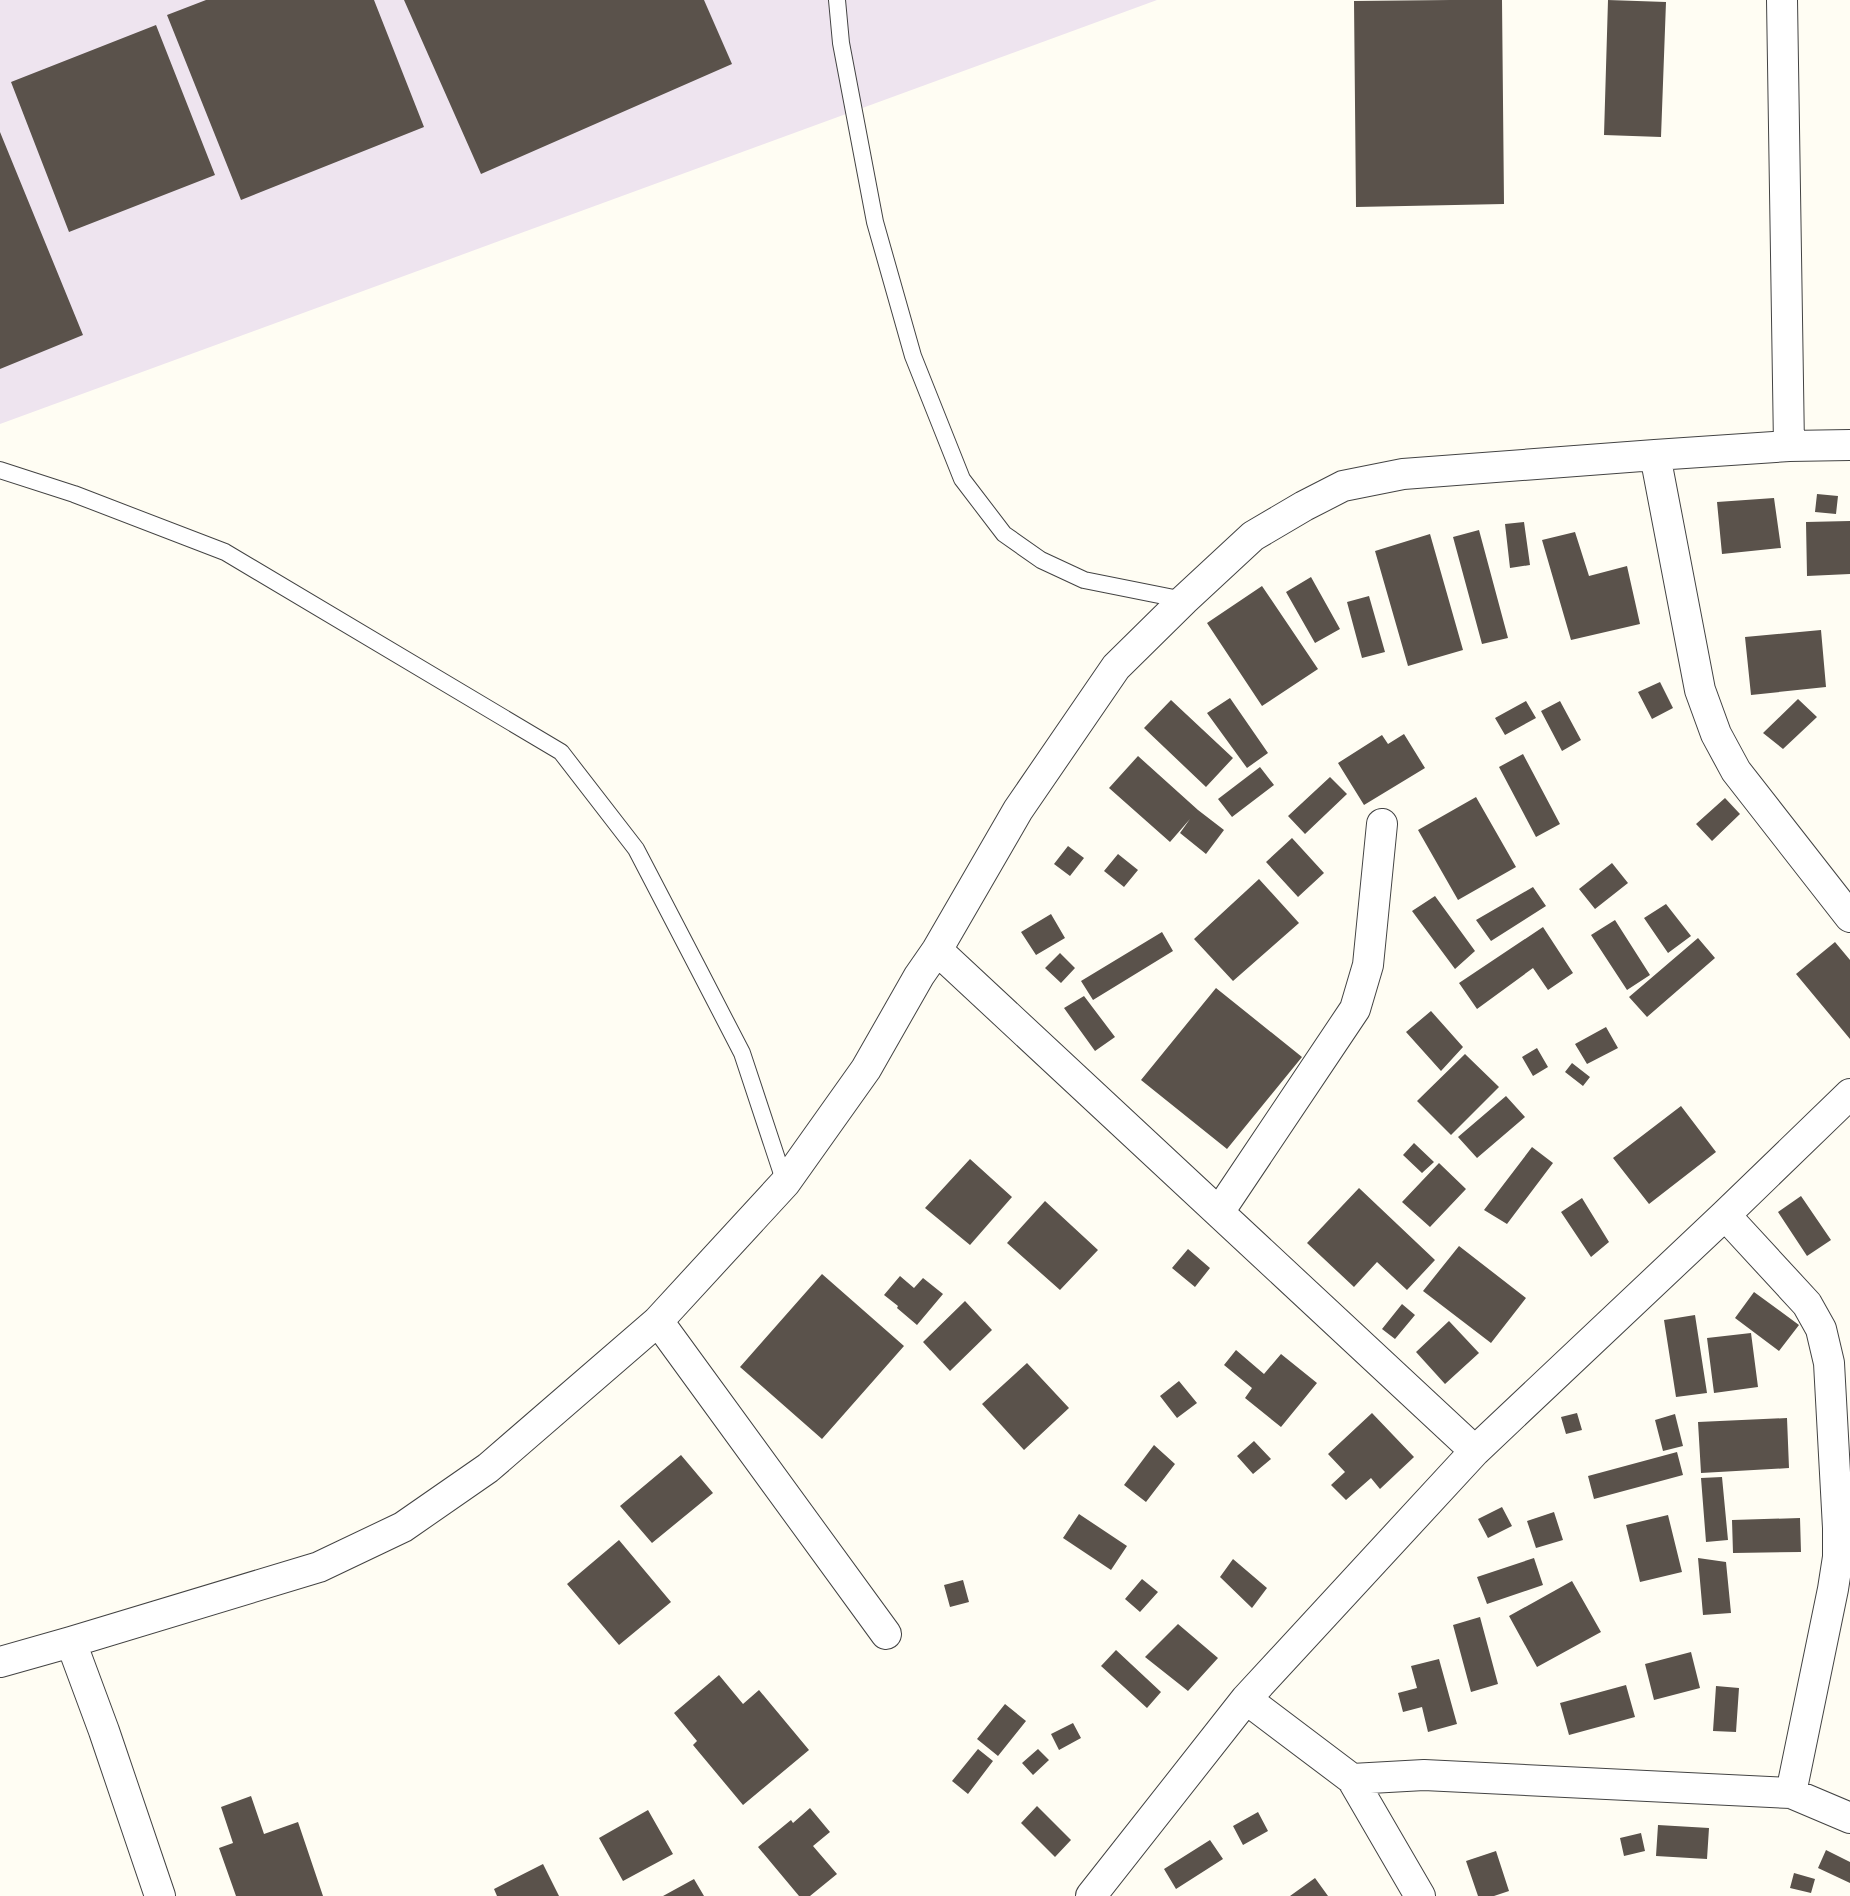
<svg xmlns="http://www.w3.org/2000/svg" width="1850" height="1896" font-family="Spectral,serif">
<style>
.industrial{fill:#eee4ef}
.building{fill:#5a524b}
.lines{fill:none;stroke-linecap:round;stroke-linejoin:round}
.service-casing{stroke:#434343;stroke-width:18}
.minor-casing{stroke:#434343;stroke-width:32}
.service{stroke:#fff;stroke-width:16}
.minor{stroke:#fff;stroke-width:30}
</style>
<rect width="100%" height="100%" fill="#fffdf3"/>
<path class="industrial" d="M0 0H1157L0 424Z"/>
<path class="building" d="M206 0H374L424 127 241 200 167 15Z
M404 0H704L732 64 481 174Z
M1450 0H1502L1504 204 1356 207 1354 1Z
M1608 0 1666 2 1661 137 1604 135Z
M156 25 215 175 69 232 11 82Z
M0 132 83 335 0 369Z
M1817 494 1838 496 1836 514 1815 512Z
M1774 498 1781 548 1722 554 1717 502Z
M1850 521V574L1807 576 1806 522Z
M1524 522 1530 565 1510 568 1505 524Z
M1479 530 1508 638 1482 644 1453 537Z
M1575 532 1589 576 1627 566 1640 624 1571 640 1542 540Z
M1430 534 1463 650 1408 666 1375 551Z
M1311 577 1340 629 1315 643 1286 592Z
M1262 586 1318 669 1262 706 1207 623Z
M1369 596 1385 652 1362 658 1347 602Z
M1821 630 1826 687 1751 695 1745 637Z
M1660 682 1673 708 1652 719 1638 692Z
M1230 698 1268 753 1247 768 1207 713Z
M1798 699 1817 717 1783 749 1763 733Z
M1171 700 1233 758 1206 787 1144 728Z
M1526 701 1536 718 1505 735 1495 718Z
M1560 701 1581 740 1562 751 1541 711Z
M1404 734 1425 768 1364 805 1338 763 1382 735 1388 744Z
M1523 754 1560 824 1536 837 1499 767Z
M1138 756 1198 810 1224 830 1206 854 1180 833 1190 819 1170 842 1109 788Z
M1260 767 1274 785 1232 817 1218 799Z
M1330 777 1347 794 1305 834 1288 816Z
M1476 797 1516 867 1458 900 1418 830Z
M1725 798 1740 814 1712 841 1696 824Z
M1292 838 1324 873 1298 897 1266 862Z
M1068 846 1084 858 1070 876 1054 864Z
M1118 854 1138 870 1124 887 1104 871Z
M1612 863 1628 883 1595 909 1579 889Z
M1259 879 1299 923 1233 981 1194 939Z
M1533 887 1546 906 1491 941 1476 920Z
M1435 896 1475 951 1455 969 1412 911Z
M1666 904 1691 936 1668 953 1644 918Z
M1051 914 1065 938 1036 955 1021 932Z
M1615 920 1650 975 1627 990 1591 935Z
M1543 927 1573 973 1548 990 1533 968 1477 1009 1459 983Z
M1162 932 1173 951 1093 1000 1081 981Z
M1698 938 1715 958 1647 1017 1629 997Z
M1835 942 1850 960V1039L1796 974Z
M1060 953 1075 968 1061 983 1045 968Z
M1216 988 1302 1057 1227 1149 1141 1080Z
M1084 996 1115 1037 1095 1051 1064 1008Z
M1431 1011 1463 1047 1441 1071 1406 1032Z
M1606 1027 1618 1048 1587 1064 1575 1044Z
M1537 1048 1548 1067 1533 1076 1522 1057Z
M1465 1054 1499 1087 1451 1135 1417 1101Z
M1572 1063 1590 1077 1583 1086 1565 1072Z
M1506 1096 1525 1117 1477 1158 1458 1137Z
M1681 1106 1716 1152 1649 1204 1613 1158Z
M1414 1143 1434 1162 1422 1173 1403 1155Z
M1532 1147 1553 1163 1507 1224 1484 1210Z
M970 1159 1012 1197 970 1245 925 1208Z
M1439 1163 1466 1189 1430 1227 1402 1202Z
M1359 1188 1435 1260 1407 1290 1377 1262 1354 1287 1307 1243Z
M1801 1196 1831 1240 1807 1256 1778 1212Z
M1582 1198 1609 1242 1591 1257 1561 1212Z
M1045 1201 1098 1250 1060 1290 1007 1243Z
M1459 1246 1526 1298 1491 1343 1423 1291Z
M1188 1249 1210 1268 1195 1287 1172 1268Z
M822 1274 904 1346 822 1439 740 1367Z
M900 1276 914 1288 923 1278 943 1294 917 1325 897 1308 898 1306 884 1295Z
M1754 1292 1799 1325 1779 1351 1735 1318Z
M965 1301 992 1330 950 1371 923 1342Z
M1402 1304 1415 1315 1395 1339 1382 1329Z
M1695 1315 1707 1393 1676 1397 1664 1320Z
M1449 1321 1479 1353 1445 1384 1416 1352Z
M1751 1333 1758 1387 1714 1393 1707 1338Z
M1236 1350 1264 1374 1281 1354 1317 1383 1281 1427 1245 1398 1252 1388 1224 1365Z
M1027 1363 1069 1408 1024 1450 982 1404Z
M1179 1381 1197 1403 1177 1418 1160 1396Z
M1372 1413 1414 1457 1380 1489 1371 1478 1346 1500 1331 1485 1345 1472 1328 1454Z
M1577 1413 1582 1430 1566 1434 1561 1417Z
M1675 1414 1683 1446 1663 1451 1655 1420Z
M1787 1418 1789 1468 1701 1473 1698 1422Z
M1254 1441 1271 1459 1253 1474 1237 1456Z
M1154 1445 1175 1464 1146 1502 1124 1485Z
M1677 1452 1683 1475 1594 1499 1588 1476Z
M681 1455 713 1493 652 1543 620 1506Z
M1722 1477 1728 1540 1706 1542 1701 1478Z
M1502 1507 1512 1526 1488 1538 1478 1519Z
M1554 1512 1563 1540 1536 1548 1527 1521Z
M1079 1514 1127 1546 1111 1570 1063 1538Z
M1668 1515 1682 1572 1640 1582 1626 1525Z
M1800 1518 1801 1552 1733 1553 1732 1520Z
M619 1540 671 1602 619 1645 567 1584Z
M1534 1558 1543 1585 1487 1604 1477 1577Z
M1698 1558 1726 1562 1731 1613 1703 1615Z
M1233 1559 1267 1588 1252 1608 1220 1577Z
M1142 1579 1158 1592 1140 1612 1125 1599Z
M963 1580 969 1602 950 1607 944 1585Z
M1572 1581 1601 1632 1537 1667 1509 1616Z
M1480 1617 1498 1684 1471 1692 1453 1625Z
M1178 1624 1218 1658 1188 1691 1145 1657Z
M1116 1650 1161 1692 1147 1708 1101 1666Z
M1691 1652 1700 1688 1654 1700 1645 1664Z
M1439 1659 1457 1724 1428 1732 1422 1707 1403 1712 1398 1693 1417 1688 1411 1666Z
M719 1675 743 1704 759 1690 809 1750 743 1805 693 1745 697 1741 674 1713Z
M1626 1685 1635 1717 1569 1735 1560 1703Z
M1716 1686 1739 1688 1736 1732 1713 1731Z
M1005 1704 1026 1721 998 1756 977 1739Z
M1073 1723 1081 1738 1059 1750 1051 1734Z
M978 1749 993 1761 968 1794 952 1781Z
M1038 1749 1049 1760 1033 1775 1022 1763Z
M251 1796 264 1834 298 1822 323 1896H236L219 1848 233 1843 221 1807Z
M1037 1806 1071 1840 1055 1857 1021 1823Z
M810 1808 830 1832 813 1846 837 1874 810 1896H799L758 1847 791 1820 793 1823Z
M648 1810 673 1854 623 1881 599 1838Z
M1258 1812 1268 1831 1243 1845 1233 1826Z
M1658 1825 1709 1828 1707 1859 1656 1856Z
M1641 1833 1645 1851 1624 1856 1620 1838Z
M1210 1840 1223 1859 1176 1889 1164 1869Z
M1826 1850 1850 1862V1883L1818 1868Z
M1496 1851 1509 1891 1494 1896H1478L1466 1861Z
M543 1864 559 1896H497L494 1889Z
M1794 1873 1815 1879 1811 1893 1790 1888Z
M1315 1878 1328 1896H1290Z
M694 1879 704 1896H663Z"/>
<g class="lines">
<g class="service-casing">
<path id="service" d="M837 0 841 43 875 222 913 356 962 479 1004 534 1041 560 1084 580 1184 600
M0 470 74 494 225 552 561 752 636 849 698 968 742 1053 785 1183"/>
</g>
<g class="minor-casing">
<path id="minor" d="M1782 0 1789 446
M1655 455 1700 690 1716 734 1736 771 1850 917
M937 950 1475 1451
M1219 1212 1355 1009 1368 965 1382 824
M1725 1215 1807 1304 1821 1329 1829 1363 1838 1528V1557L1833 1589 1791 1793
M658 1321 886 1634
M71 1642 104 1731 160 1896
M0 1662 71 1642 319 1567 403 1527 488 1468 658 1321 785 1183 866 1069 919 976 937 950 1018 810 1116 667 1184 600 1253 536 1304 506 1343 486 1403 474 1655 455 1789 446 1850 445
M1246 1699 1352 1779 1420 1896
M1352 1779 1424 1775 1791 1793 1850 1818
M1091 1896 1246 1699 1475 1451 1725 1215 1850 1094"/>
</g>
<use href="#service" class="service"/>
<use href="#minor" class="minor"/>
</g>
</svg>
